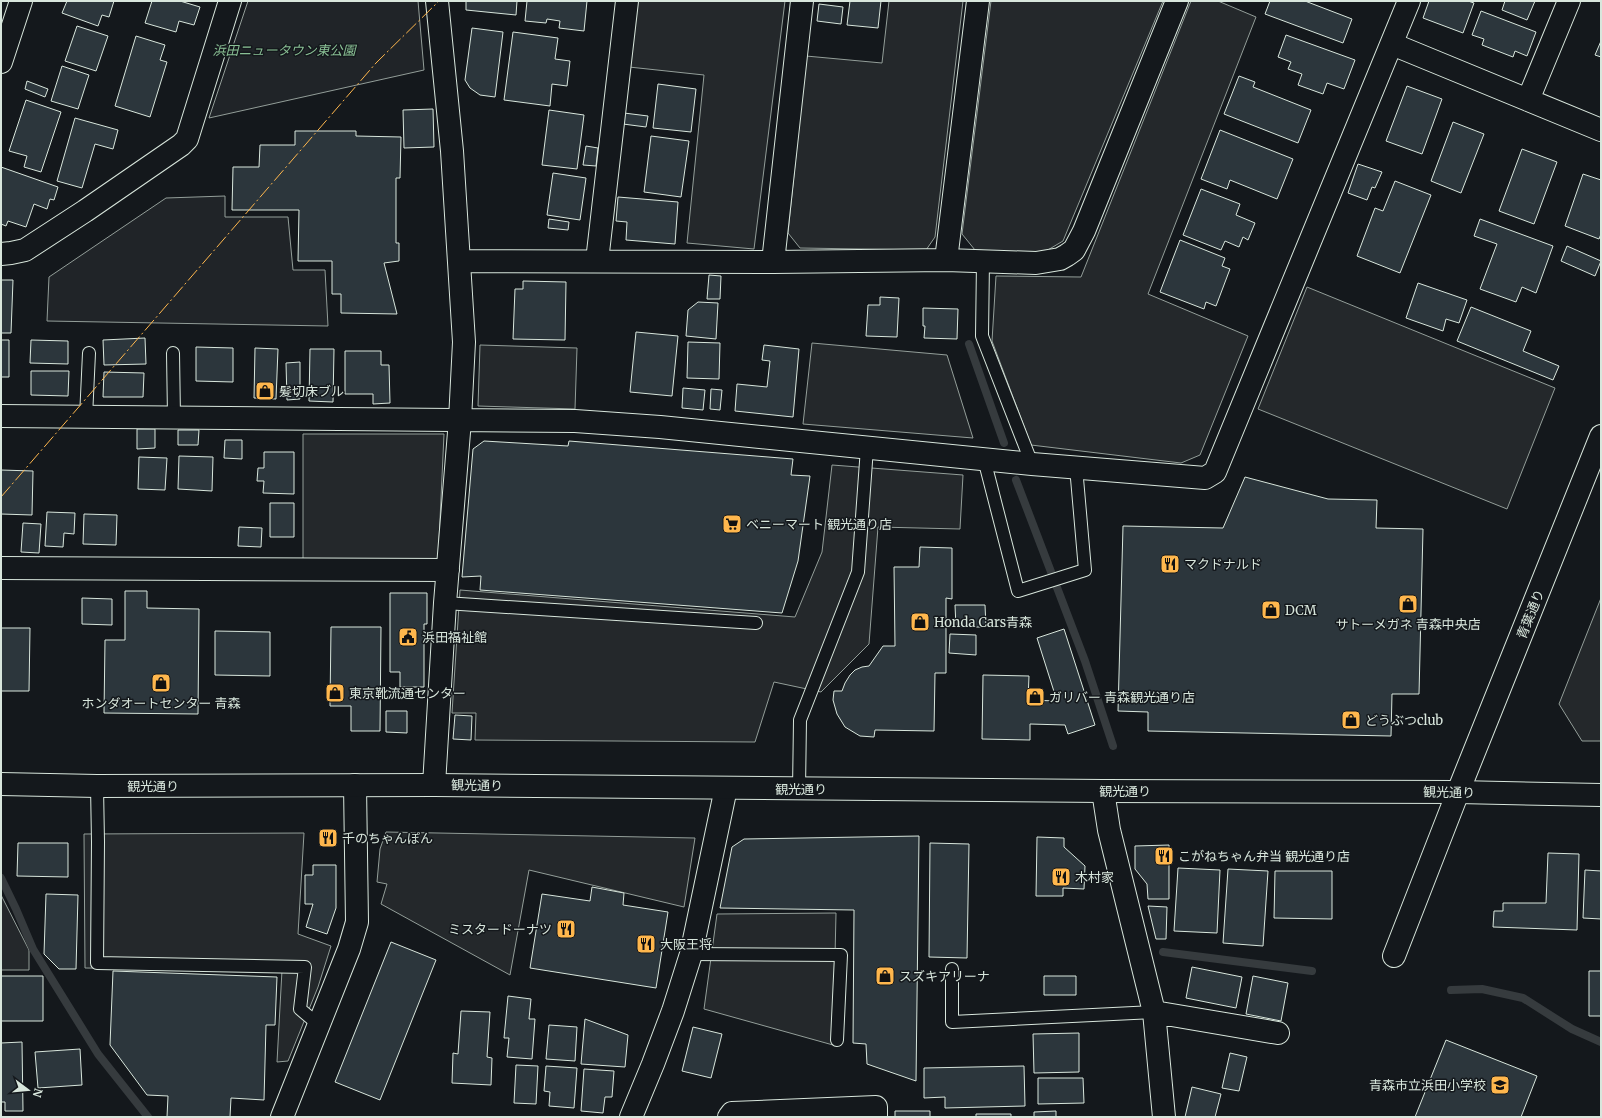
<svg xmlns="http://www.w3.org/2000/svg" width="1602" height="1118" font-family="Merriweather,'Noto Sans JP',serif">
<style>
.green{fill:#202428;stroke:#939e99}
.parking{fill:#24282b;stroke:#939e99}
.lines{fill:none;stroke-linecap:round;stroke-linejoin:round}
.stream{stroke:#363b3e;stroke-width:8}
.building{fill:#2c363c;stroke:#d8e6dc}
.lane-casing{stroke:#d8e6dc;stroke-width:14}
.street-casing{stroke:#d8e6dc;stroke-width:24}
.secondary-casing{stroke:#d8e6dc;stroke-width:24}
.highway-casing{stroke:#d8e6dc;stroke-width:24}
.lane{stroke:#14181c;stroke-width:12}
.street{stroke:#14181c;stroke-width:22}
.secondary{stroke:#14181c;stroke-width:22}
.highway{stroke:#14181c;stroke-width:22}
.power{stroke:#ffb74d;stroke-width:1;stroke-dasharray:14 3 2 3;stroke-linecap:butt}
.labels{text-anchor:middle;stroke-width:3;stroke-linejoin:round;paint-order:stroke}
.park-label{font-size:13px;font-style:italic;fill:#8ac095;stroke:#14181c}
.poi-label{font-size:13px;fill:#d8e6dc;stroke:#14181c;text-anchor:start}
.street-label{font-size:13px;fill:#d8e6dc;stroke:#14181c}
</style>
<rect width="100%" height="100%" fill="#14181c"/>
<path class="green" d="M248 1H418L424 70 209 118Z
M225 196V217H288L293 270H325L328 326 47 321 49 277 166 198Z"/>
<path class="parking" d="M637 1H785L754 249 687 243 704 75 629 67Z
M889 1H963L935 237 926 250 800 248 788 233 806 56 882 63Z
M991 1H1163L1063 241 1041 254 975 250 962 234Z
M1191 1H1218L1256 17 1148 294 1248 336 1200 455 1181 463 1031 445 992 341 996 276 1081 277Z
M1307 287 1555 388 1507 509 1258 409Z
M812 343 947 355 973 438 803 424Z
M480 345 577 348 575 409 478 406Z
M303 434H444L438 562 303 561Z
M832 465 963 475 960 529 878 527 869 644 821 692 774 682 755 742 475 740 476 713H452L460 590 795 617 822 552Z
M1601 598V741H1582L1559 704Z
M386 832 695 838 684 907 529 870 510 975 381 904 387 884 377 882 380 849Z
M304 833 298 934 331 946 318 987 288 1061 277 1062 282 970 85 968 84 834Z
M1 895 29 950V970H1Z
M836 913 833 1045 704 1009 717 914Z"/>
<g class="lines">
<path class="stream" d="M969 344 1004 443
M1016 480 1085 661 1113 746
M1 878 16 909 33 949 98 1054 148 1117
M1163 952 1312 971
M1451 990 1482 989 1523 998 1572 1029 1601 1042"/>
</g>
<path class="building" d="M67 1H114L109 17 102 15 98 26 62 13Z
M152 1H180L200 7 194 25 179 21 176 32 145 23Z
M466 1H517L516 15 466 10Z
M527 1H587L584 31 559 28 560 21 547 19 546 23 525 21Z
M850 1H881L878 28 847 25Z
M1270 1H1305L1352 19 1343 43 1265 14Z
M1429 1H1468L1474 3 1463 33 1423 18Z
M1505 1H1535L1527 20 1502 10Z
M819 4 843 7 841 24 817 21Z
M1481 11 1536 32 1527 56 1515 51 1513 57 1482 45 1484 39 1472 35Z
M77 26 108 36 96 71 65 61Z
M472 28 503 32 495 97 480 95 470 88 465 80Z
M513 32 558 38 555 59 570 61 567 86 552 84 550 106 504 100Z
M1286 35 1355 60 1344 89 1327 83 1323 94 1298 85 1302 74 1288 69 1291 62 1278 57Z
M136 36 165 45 160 60 167 62 150 117 115 106Z
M1601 41V57L1595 55Z
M62 66 89 75 78 109 51 101Z
M1239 76 1255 82 1253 87 1311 110 1298 143 1224 114Z
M27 81 48 89 45 97 25 89Z
M658 84 696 89 691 132 653 128Z
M1407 86 1442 99 1422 154 1386 141Z
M26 100 61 112 41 172 24 167 27 156 9 151Z
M433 109 434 147 404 148 403 110Z
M549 110 584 115 577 169 542 165Z
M624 113 648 116 646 127 623 124Z
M75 118 118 130 113 149 95 144 82 188 57 181Z
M1453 122 1484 134 1461 193 1431 181Z
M1220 130 1293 159 1277 199 1230 180 1227 189 1201 179Z
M295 131H356V136L401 137 400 178H396V243H399V261L384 263 397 314 341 313V294H332V261H298L299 210H232L233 167H259L260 145H295Z
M651 136 689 141 681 197 644 192Z
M586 146 598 148 596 166 583 165Z
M1522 149 1557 162 1534 224 1499 211Z
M1358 164 1382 172 1375 188 1372 187 1367 200 1348 193Z
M1 167 58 187 54 200 50 199 47 209 34 204 26 227 8 221 6 226 1 224Z
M553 173 586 178 580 220 547 215Z
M1583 174 1601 180V234L1599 239 1565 226Z
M1395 181 1431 195 1400 273 1357 256 1375 208 1383 211Z
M1201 189 1240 204 1236 215 1255 223 1248 240 1243 237 1239 247 1225 241 1221 250 1183 235Z
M618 197 678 202 675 244 626 240 627 222 616 221Z
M549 219 569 222 568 230 548 228Z
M1480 219 1553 246 1536 293 1522 287 1516 302 1480 289 1497 244 1474 236Z
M1180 240 1225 258 1222 266 1230 269 1216 306 1206 302 1204 309 1160 292Z
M1567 246 1601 261 1595 276 1561 261Z
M709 275 721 276 720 299H707Z
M1 280H13L11 333H1Z
M523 281 566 282 565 340 513 339 515 289H523Z
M1418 283 1467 300 1459 323 1446 319 1443 331 1406 318Z
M880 297 899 298 897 337 866 336 868 305H880Z
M698 302 718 303 716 339 686 336 688 310Z
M1471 307 1531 331 1523 351 1559 366 1553 380 1457 341Z
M923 308 958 309 957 339 924 338 925 326H923Z
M636 332 678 336 672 396 630 392Z
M145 338 146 364 104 365 103 340Z
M1 340H9V377H1Z
M31 340 68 341V364L30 363Z
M688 342 720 343 719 379 687 378Z
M764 345 799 349 793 417 735 411 737 384 767 387 770 361 762 360Z
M196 347 233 348V382L196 381Z
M255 348 278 349 276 399 254 398Z
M310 349H334L333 402 309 401Z
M345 351H381V365H389L390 403 373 404V394H345Z
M300 362V399L287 400 286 363Z
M31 371H69L68 396 31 395Z
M104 372 144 373 143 397H103Z
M683 388 705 390 703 410 682 408Z
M711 389 722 390 720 410 710 409Z
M137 429H155V448L137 449Z
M178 430H199L198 445H178Z
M225 440H242V459L224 458Z
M484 441 568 446 569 441 793 459 791 475 810 476 798 561 782 613 480 590 481 576 462 577 473 449Z
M264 452H294V494L263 493 264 481H257L258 468H264Z
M179 456 213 457 212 491 178 489Z
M139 457 167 458 165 490 138 489Z
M1 470 33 471 32 515 1 514Z
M1245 477 1328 499 1377 500 1376 528 1423 529 1419 694H1392L1391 736 1148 731V712L1118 711 1123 526 1223 528Z
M270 503H294V537H270Z
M47 512 75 513 74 534 64 533 63 547 45 546Z
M84 514 117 515 116 545 83 544Z
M23 523 41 524 39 553 21 552Z
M239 527 262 528 261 547 238 546Z
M920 547 952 548V599L946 598V673H935L934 731 875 730 874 737 860 736 845 727 837 714 833 700 834 691H842L845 683 850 675 855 670 862 667 869 666 883 646H895L894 567H919Z
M125 591H147V608L199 609 198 714 104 713 105 640H125Z
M390 593H427V624H424V687H400V672H390Z
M82 598 112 599V625L82 624Z
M955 605H985L986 627H956Z
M331 627H381L380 731H351V706H330Z
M1 628H30L29 691H1Z
M1064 629 1095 725 1068 734 1065 725 1030 724V740L982 739 983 675 1029 676 1028 700 1057 701 1037 638Z
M215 631 270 632V676L215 675Z
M950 634 976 635V655L949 653Z
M386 711H407V733L386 732Z
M455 715 472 716 471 740 453 739Z
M919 836 916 1081 867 1064 866 1044 853 1043 854 910 720 908 732 847 744 839Z
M1037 837 1064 838V847L1085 866 1084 889 1063 888V896H1036Z
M18 843H68V877L17 876Z
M930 843 969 844 967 958 929 957Z
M1169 845V899H1148L1147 884 1135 869V846Z
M1548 853 1579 854 1577 930 1493 927 1494 911H1503V903H1546Z
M313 865H336V908L327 934 306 927 313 904H305V875H313Z
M1178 868 1220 870 1217 933 1174 931Z
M1228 869 1268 871 1263 946 1223 943Z
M1585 870 1601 871V919L1583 918Z
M1275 871H1332V919L1274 918Z
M592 887 624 893 623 905 668 912 656 988 530 968 542 894 590 901Z
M46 894 78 895 76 969H59L44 954Z
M1148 906 1167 907 1166 939H1156Z
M391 942 436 960 380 1100 335 1082Z
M1192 967 1242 977 1236 1008 1186 998Z
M113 971 277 977 275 1025H266L264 1100 231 1098 230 1117H167L168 1096 147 1095 110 1045Z
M1589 971H1601V1016H1589Z
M1 976H43V1021H1Z
M1044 976H1076V995H1044Z
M1253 976 1288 983 1281 1021 1246 1014Z
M508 996 531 999 529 1019H535L532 1059 507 1057 509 1038H504Z
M461 1011 490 1012 487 1057 492 1058 491 1085 452 1083 453 1053 458 1054Z
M585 1019 628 1035 625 1067 581 1064Z
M549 1025 577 1027 575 1061 546 1059Z
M693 1027 722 1034 711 1078 682 1071Z
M1079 1033V1072L1034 1073 1033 1034Z
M1446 1040 1537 1076 1521 1117H1415Z
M22 1042 23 1111H5V1102H1V1043Z
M80 1049 82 1085 38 1088 35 1052Z
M1230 1053 1247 1057 1239 1091 1222 1088Z
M516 1065 538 1066 536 1104 514 1103Z
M546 1066 577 1068 574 1108 549 1106 550 1092 544 1091Z
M1024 1066 1025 1106 945 1108V1097L924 1098V1068Z
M584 1069 614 1071 612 1097H605L603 1113 581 1111Z
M1038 1078H1083L1084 1103 1038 1104Z
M1192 1087 1221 1094 1215 1117H1185Z
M895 1111H930V1117H895Z
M1056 1111V1117H1034V1112Z
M976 1114H1011V1117H976Z"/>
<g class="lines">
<g class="lane-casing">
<path id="lane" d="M983 261 982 336 1032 464
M173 353 174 417
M86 417 89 353
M984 459 1018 591 1085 570 1076 467
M445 603 756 623
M97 786 98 842 97 963 305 967 300 1009 319 1025
M799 789 800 720 858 572 867 448
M691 954 841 955 837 1040
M952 969V1022L1154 1012"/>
</g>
<g class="street-casing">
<path id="street" d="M1392 44 1601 130
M1 62 21 1
M1528 100 1569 1
M1 254 11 253 25 250 85 211 181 145 187 139 230 1
M946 260 978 1
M460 261 773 262 946 260 1036 263 1060 259 1067 255 1074 250 1084 231 1177 1
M597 261 627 1
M773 262 802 1
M1 416 575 421 660 427 1032 464 1205 478 1215 472 1409 1
M1 568 448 570
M434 785 445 603 460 420 464 342 452 151 437 1
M1103 791 1109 830 1154 1012 1164 1117
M1394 956 1458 792
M1154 1012 1278 1033
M282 1117 349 949 357 922 355 785
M631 1117 653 1064 673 1011 691 954 726 788
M729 1117 732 1113 876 1107V1117"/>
</g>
<g class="secondary-casing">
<path id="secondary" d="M1458 792 1601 436"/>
</g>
<g class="highway-casing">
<path id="highway" d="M1 784 97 786 434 785 1103 791 1458 792 1601 795"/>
</g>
<use href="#lane" class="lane"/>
<use href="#street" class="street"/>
<use href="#secondary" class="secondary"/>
<use href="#highway" class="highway"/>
<path class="power" d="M1 497 376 63 439 1"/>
</g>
<defs>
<g id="shop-square" transform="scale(1)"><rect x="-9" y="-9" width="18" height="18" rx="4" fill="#ffb74d" stroke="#14181c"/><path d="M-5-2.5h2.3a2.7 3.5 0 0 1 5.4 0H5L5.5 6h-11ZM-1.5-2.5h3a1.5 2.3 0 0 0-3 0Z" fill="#111"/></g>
<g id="supermarket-square" transform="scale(1)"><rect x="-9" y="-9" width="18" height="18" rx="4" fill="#ffb74d" stroke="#14181c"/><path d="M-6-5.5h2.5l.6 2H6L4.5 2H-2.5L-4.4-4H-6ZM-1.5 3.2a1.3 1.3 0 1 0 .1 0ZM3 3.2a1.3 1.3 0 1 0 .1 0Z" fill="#111"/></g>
<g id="restaurant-square" transform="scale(1)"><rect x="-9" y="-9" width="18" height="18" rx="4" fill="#ffb74d" stroke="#14181c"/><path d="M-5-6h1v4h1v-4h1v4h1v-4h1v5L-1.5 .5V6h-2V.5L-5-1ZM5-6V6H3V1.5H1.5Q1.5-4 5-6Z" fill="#111"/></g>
<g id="civic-square" transform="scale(1)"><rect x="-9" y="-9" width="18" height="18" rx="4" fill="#ffb74d" stroke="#14181c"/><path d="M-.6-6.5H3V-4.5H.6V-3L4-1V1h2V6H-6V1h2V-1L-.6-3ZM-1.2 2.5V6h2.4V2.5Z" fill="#111"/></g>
<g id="school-square" transform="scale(1)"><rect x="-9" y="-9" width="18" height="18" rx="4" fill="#ffb74d" stroke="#14181c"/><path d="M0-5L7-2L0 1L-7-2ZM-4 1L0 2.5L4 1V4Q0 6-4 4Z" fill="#111"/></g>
</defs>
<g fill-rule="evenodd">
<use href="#shop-square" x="265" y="391"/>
<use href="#supermarket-square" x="732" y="524"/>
<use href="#restaurant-square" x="1170" y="564"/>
<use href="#shop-square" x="1408" y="604"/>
<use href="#shop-square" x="1271" y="610"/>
<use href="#shop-square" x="920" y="622"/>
<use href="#civic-square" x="408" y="637"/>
<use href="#shop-square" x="161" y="683"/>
<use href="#shop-square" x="335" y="693"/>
<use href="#shop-square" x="1035" y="697"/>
<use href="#shop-square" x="1351" y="720"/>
<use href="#restaurant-square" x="328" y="838"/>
<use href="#restaurant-square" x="1164" y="856"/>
<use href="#restaurant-square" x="1061" y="877"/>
<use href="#restaurant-square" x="566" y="929"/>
<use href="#restaurant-square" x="646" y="944"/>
<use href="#shop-square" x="885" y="976"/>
<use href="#school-square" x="1500" y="1085"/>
</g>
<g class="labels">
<g class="park-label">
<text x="284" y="55">浜田ニュータウン東公園</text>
</g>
<g class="poi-label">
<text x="279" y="396">髪切床ブル</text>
<text x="746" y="529">ベニーマート 観光通り店</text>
<text x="1184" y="569">マクドナルド</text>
<text x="1285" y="615">DCM</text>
<text x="934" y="627">Honda Cars青森</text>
<text x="1408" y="629" text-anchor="middle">サトーメガネ 青森中央店</text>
<text x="422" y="642">浜田福祉館</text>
<text x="349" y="698">東京靴流通センター</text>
<text x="1049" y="702">ガリバー 青森観光通り店</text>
<text x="161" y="708" text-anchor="middle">ホンダオートセンター 青森</text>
<text x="1365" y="725">どうぶつclub</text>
<text x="342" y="843">千のちゃんぽん</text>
<text x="1178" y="861">こがねちゃん弁当 観光通り店</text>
<text x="1075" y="882">木村家</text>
<text x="552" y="934" text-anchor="end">ミスタードーナツ</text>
<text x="660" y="949">大阪王将</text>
<text x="899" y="981">スズキアリーナ</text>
<text x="1486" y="1090" text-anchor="end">青森市立浜田小学校</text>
</g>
<g class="street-label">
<text transform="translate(1530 614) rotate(-68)" y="5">青葉通り</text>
<text transform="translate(477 785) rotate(1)" y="5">観光通り</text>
<text x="153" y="791">観光通り</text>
<text x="801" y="794">観光通り</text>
<text x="1125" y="796">観光通り</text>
<text transform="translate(1449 792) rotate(1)" y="5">観光通り</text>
</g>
</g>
<rect width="1602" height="1118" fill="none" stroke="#d8e6dc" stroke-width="4"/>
<g transform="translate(28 1090) rotate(106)" stroke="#14181c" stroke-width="3" paint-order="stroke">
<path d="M0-3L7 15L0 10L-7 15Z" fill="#d8e6dc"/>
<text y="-6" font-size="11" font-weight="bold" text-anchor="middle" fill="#d8e6dc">N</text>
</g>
</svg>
